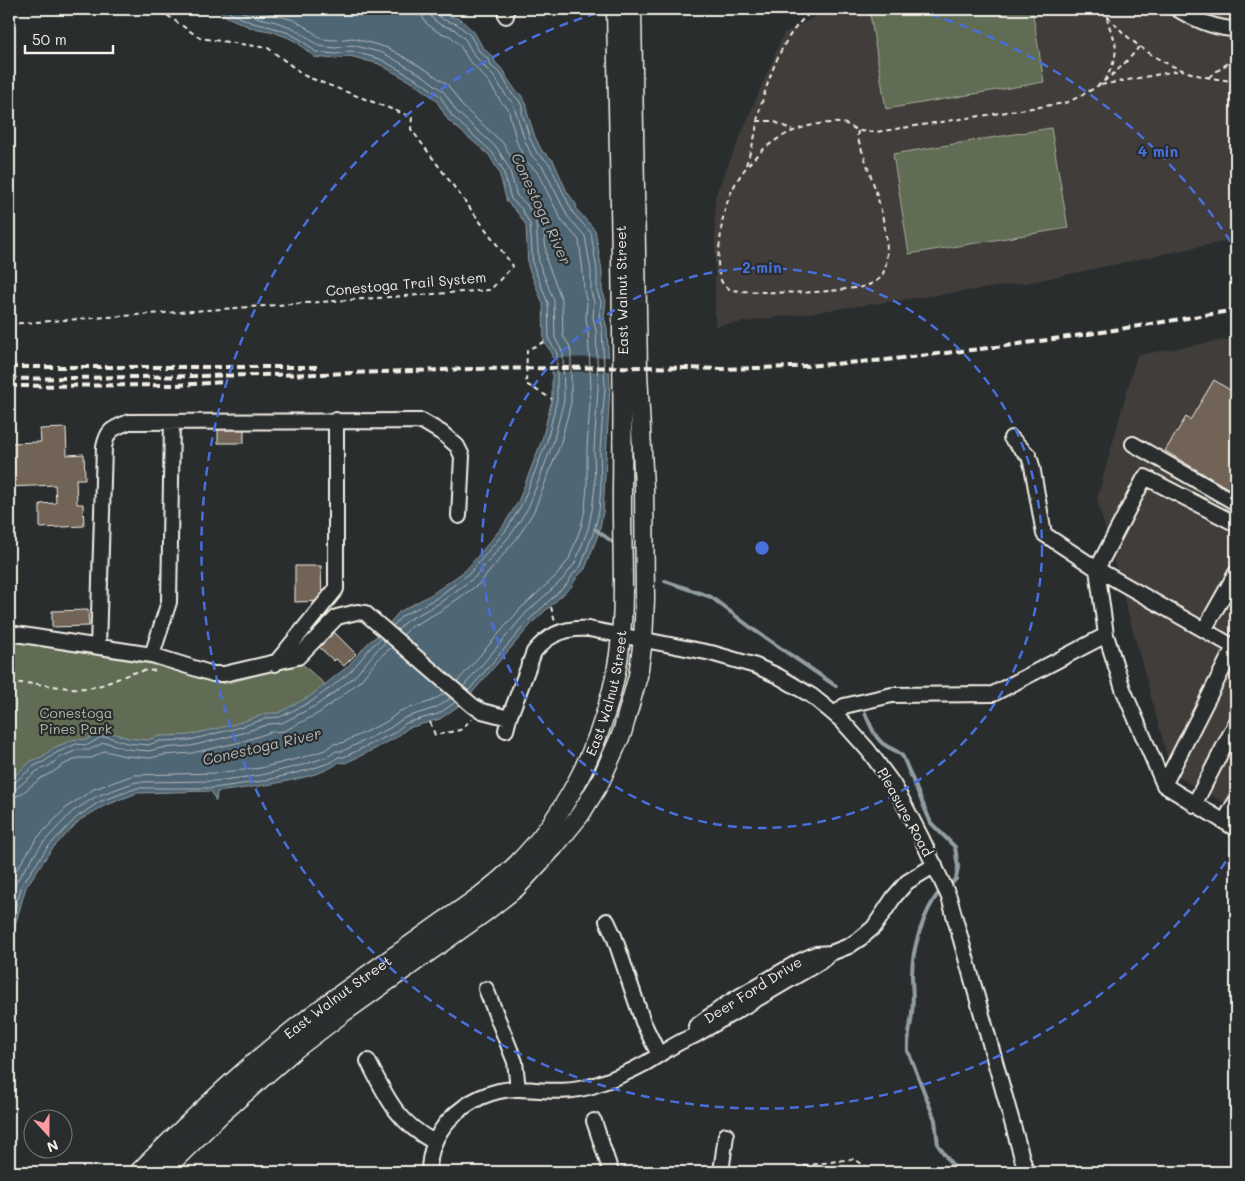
<svg xmlns="http://www.w3.org/2000/svg" width="1245" height="1181" font-family="Mali,sans-serif">
<style>
.built{fill:#3f3e3a}
.green{fill:#616c53;stroke:#aaae9e}
.water{fill:#506674;stroke:#929ea2}
.pier{fill:#2a2d2e}
.lines{fill:none;stroke-linecap:round;stroke-linejoin:round}
.shore{stroke:#b2b9ba;stroke-width:1}
.stream{stroke:#929ea2;stroke-width:4}
.building{fill:#716457;stroke:#f4f1e8}
.minor-casing{stroke:#f4f1e8;stroke-width:18}
.major-casing{stroke:#f4f1e8;stroke-width:21}
.path{stroke:#f4f1e8;stroke-width:2;stroke-dasharray:5 4;stroke-linecap:butt}
.minor{stroke:#2a2d2e;stroke-width:14}
.major{stroke:#2a2d2e;stroke-width:18}
.rail{stroke:#f4f1e8;stroke-width:4;stroke-dasharray:8 4;stroke-linecap:butt}
.ring{fill:none;stroke:#486fdb;stroke-width:2.5;stroke-dasharray:9 6}
.labels{text-anchor:middle;stroke-width:4.5;stroke-linejoin:round;paint-order:stroke}
.street-label{font-size:14px;fill:#f4f1e8;stroke:#2a2d2e}
.park-label{font-size:14px;fill:#b2b5a5;stroke:#2a2d2e}
.water-label{font-size:15px;font-style:italic;fill:#b2b9ba;stroke:#2a2d2e}
.centre{fill:#486fdb;stroke:#2a2d2e;stroke-width:2.5}
.ring-label{font-size:15px;text-anchor:middle;font-weight:bold;fill:#486fdb;stroke:#2a2d2e;stroke-width:4.5;stroke-linejoin:round;paint-order:stroke}
</style>
<rect width="100%" height="100%" fill="#2a2d2e"/>
<filter id="ink" filterUnits="userSpaceOnUse"><feTurbulence type="fractalNoise" baseFrequency=".02" numOctaves="2"/><feDisplacementMap in="SourceGraphic" scale="10" xChannelSelector="R" yChannelSelector="G"/><feConvolveMatrix kernelMatrix="1 2 1 2 8 2 1 2 1" color-interpolation-filters="sRGB"/></filter>
<g filter="url(#ink)">
<path class="built" d="M830 9H1236V239L1031 282 715 326V196L784 33Z
M1236 338V809L1172 774 1097 499 1137 355Z"/>
<path class="green" d="M899 9H1032L1044 82 886 109 870 14Z
M1051 128 1068 228 909 254 893 154Z
M9 641 193 671 225 684 301 663 356 712 152 771 9 867Z"/>
<path class="water" d="M218 9H438L446 15 460 19 474 32 483 48 494 58 495 62 505 72 507 78 516 91 521 95 527 105V112L535 137 542 151 553 160 567 192 576 204 577 210 595 230 602 271V290L606 301 604 317 607 328 610 387 603 512 599 532 585 569 577 577 571 587 534 621 464 702 440 719 408 728 397 737 371 751 345 763 339 762C321 780 244 788 217 792L216 801 211 791 137 793 102 807 80 820 51 850 26 887 9 946V781L31 761 42 757 53 748 75 739 86 740 99 732H109L128 738 147 740 160 736 189 735 235 724 268 713H278L309 697 347 667 368 643 382 632 399 612 432 594 466 570 503 526 518 502 542 440 552 399V353L544 342 543 304 528 266 526 225 517 212 507 202 499 172 489 155 448 120 436 100 418 86 379 64 350 56 336 59 314 57 298 43 287 37 270 31 252 28 227 17Z"/>
<path class="pier" d="M611 357V371L550 372V358Z"/>
<g class="lines">
<path class="shore" d="M226 9 230 13 253 23 271 27 289 33 301 40 316 52 336 54 351 51 380 59 421 82 440 96 452 116 492 152 503 170 511 199 521 208 530 224 533 265 548 303 549 340 557 353V399L547 441 522 504 507 529 470 573 435 599 402 616 393 626
M236 9 255 17 273 21 291 27 304 35 319 46 336 48 352 45 383 53 425 77 444 92 457 112 497 148 509 168 517 196 527 205 536 222 539 263 554 301 555 338 563 353 564 400 553 443 528 508 512 533 475 577 438 604 406 621 398 630
M254 9 294 20 307 28 322 39 335 40 353 38 388 48 428 71 448 85 463 107 503 143 516 165 524 192 533 201 543 220 547 262 562 300 563 336 569 345 571 353V403L560 445 534 511 518 537 479 584 442 610 411 627 403 635
M422 9V16L426 23 438 32 450 36 459 44 468 59 489 82 501 102 508 108 517 143 525 160 537 172 562 221 579 240 583 272 584 291 587 303 586 319 588 331 591 387 587 449V486L585 509 581 527 569 559 556 576 521 608 457 682
M429 9 430 15 434 20 441 25 454 29 465 39 474 55 495 78 507 97 513 103 525 141 532 156 543 167 568 217 585 236 591 271V292L594 302 593 318 596 330 598 387 594 450 595 486 592 510 588 529 575 563 562 580 526 613 463 687
M436 9 438 15 444 20 457 24 470 35 479 51 489 60 491 66 501 74 512 94 518 99 522 106V113L530 139 537 153 549 163 573 213 591 233 597 271V291L601 302 599 318 602 329 605 387 600 450 601 486 599 511 594 531 581 566 573 574 567 584 531 618 468 691
M9 784 14 783 34 766 45 761 56 753 76 744 88 745 101 737H108L127 743 148 745 160 741 190 740 237 728 268 718 280 717 312 701 330 688 351 671 372 646 382 638
M9 791 16 789 37 771 49 766 59 758 77 750H89L103 743H108L126 749 149 751 161 748 191 746 239 734 269 724 282 723 315 706 334 693 355 676 376 651 386 642
M9 798 20 795 41 778 53 772 63 765 78 758H92L105 751 125 756 150 758 163 755 192 753 241 742 271 732 284 731 319 713 338 699 360 681 381 656 392 647
M9 881 38 837 67 807 94 789 134 775 215 773 261 768 304 757 325 750 333 744 342 743 386 722 400 711 432 701 445 693
M9 907 16 882 42 844 72 812 97 796 136 782 215 781 262 775 306 764 329 756 336 751H343L390 728 404 718 435 708 451 698
M9 928 22 885 47 848 77 817 99 802 137 788H214L263 781 308 770 332 762 338 757H344L394 733 406 723 438 714 456 702"/>
<path class="stream" d="M595 529 614 543
M665 581 711 597 754 630 836 686
M865 713C870 724 875 739 885 745 892 750 898 750 903 757L931 823 955 847 958 867 956 879 951 884
M940 891C924 911 912 948 912 974 912 987 914 1000 912 1013 911 1026 907 1038 908 1051L935 1120 938 1145 957 1172"/>
</g>
<path class="building" d="M1214 380 1236 394V493L1165 451 1186 417 1190 420Z
M66 428 67 455 84 454 85 479H76L77 504H83L84 526 40 528V504L56 503 55 485 9 487V443L41 442 40 429Z
M218 428H244V443H218Z
M295 566H321L322 601 295 602Z
M88 610 89 626 52 627V611Z
M331 629 356 654 344 666 336 659 334 661 316 644Z"/>
<g class="lines">
<g class="minor-casing">
<path id="minor" d="M1177 9C1194 19 1216 29 1236 29
M506 16V9
M1011 438 1029 456 1032 466 1044 534 1097 569 1204 630
M1133 444 1236 503
M1236 524 1145 477 1097 569 1106 635 1123 689 1164 785 1236 829
M1236 573 1204 630 1236 648
M9 633 152 655 213 674H224L298 657 337 617 357 612 365 613 473 706 482 711 509 718
M98 647 104 447C108 429 112 429 129 422L422 421 442 433 457 446 462 456 459 516
M152 655 169 602 172 422
M275 664 336 589V420
M835 715 844 706 892 695 993 694 1106 635
M506 730 509 718 534 652C548 634 567 627 589 629L711 653 756 666 778 676 812 696 828 709 842 721 868 750 893 784 903 802 922 839 949 897 1026 1172
M1164 785 1234 647
M1194 805 1236 723
M1224 822 1236 801
M607 921 614 936 643 1022 659 1055
M486 989 515 1062 518 1089
M696 1026 728 1003 798 962 816 954 831 953 849 946 861 938 874 927 894 897 907 882 935 865
M368 1061C387 1098 396 1121 434 1142
M594 1121 611 1172
M429 1172C429 1153 436 1134 449 1120 467 1101 493 1088 520 1089 545 1090 566 1094 592 1086 610 1080 628 1073 644 1064 661 1055 675 1042 694 1036L820 962 831 953
M721 1172 726 1135"/>
</g>
<g class="major-casing">
<g id="major">
<path id="s1" d="M139 1172C201 1110 263 1050 334 999 370 973 406 948 441 923 468 905 494 887 517 864 564 817 596 754 612 690 629 625 621 558 622 491 624 330 619 170 616 9"/>
<path d="M162 1172 221 1114 293 1051 343 1013 484 913 516 888 554 847 580 815 599 784 622 733 638 676 643 640 645 599 644 488 638 372 632 9"/>
</g>
</g>
<path class="path" d="M1102 9C1128 43 1164 68 1206 77 1216 79 1226 80 1236 82
M1209 77 1228 63 1236 49
M1104 81C1111 70 1118 56 1115 42 1113 33 1107 25 1107 15
M1101 85 1182 70
M757 121H773L792 130
M858 131 857 137C868 167 900 248 881 277 879 280 872 284 868 285 862 288 853 288 846 289 819 293 793 293 766 292 755 291 743 292 732 290 729 289 725 287 723 284 714 270 720 247 721 232 726 171 777 120 840 123 847 123 851 127 857 130 862 132 870 132 876 132L1065 103C1095 91 1119 72 1139 47
M746 165C749 155 753 145 755 135 757 127 757 117 760 109 770 74 784 29 816 9
M9 324 490 290 513 266 411 129 412 117 305 76 268 48 200 38 158 9
M544 342 527 350 526 384 552 399
M551 607 555 622
M9 684C35 680 60 690 86 688 113 686 130 667 157 671
M430 722 435 735 460 730 472 719
M787 1172 803 1166 852 1159 859 1162 875 1172"/>
<use href="#minor" class="minor"/>
<use href="#major" class="major"/>
<path class="rail" d="M9 367H318
M9 379 322 374 471 369 648 367 722 369 792 367 886 360 1005 346 1102 332 1236 310
M9 386 175 385 225 382"/>
</g>
</g>
<g class="ring">
<circle cx="762" cy="548" r="280"/>
<path d="M1234 849A560 560 0 1 1 608 10M916 10A560 560 0 0 1 1234 247"/>
</g>
<g class="labels">
<g class="street-label">
<text transform="translate(406 284) rotate(-5)" y="5">Conestoga Trail System</text>
<text transform="translate(622 290) rotate(-91)" y="5">East Walnut Street</text>
<text dy="5" stroke="none"><textPath href="#s1" startOffset="685">East Walnut Street</textPath></text>
<text transform="translate(905 812) rotate(61)" y="5">Pleasure Road</text>
<text transform="translate(753 990) rotate(-32)" y="5">Deer Ford Drive</text>
<text dy="5" stroke="none"><textPath href="#s1" startOffset="265">East Walnut Street</textPath></text>
</g>
<g class="park-label">
<text x="76" y="718">Conestoga<tspan x="76" dy="16">Pines Park</tspan></text>
</g>
<g class="water-label">
<text transform="translate(541 209) rotate(65)" y="5">Conestoga River</text>
<text transform="translate(262 747) rotate(-13)" y="5">Conestoga River</text>
</g>
</g>
<circle cx="762" cy="548" r="8" class="centre"/>
<g class="ring-label">
<text x="1158" y="157">4 min</text>
<text x="762" y="273">2 min</text>
</g>
<rect width="1245" height="1181" fill="none" stroke="#2a2d2e" stroke-width="30"/>
<rect x="15" y="15" width="1215" height="1151" fill="none" stroke="#f4f1e8" stroke-width="2" filter="url(#ink)"/>
<g transform="translate(48 1134) rotate(159)"><circle r="24" fill="#2a2d2e" stroke="#7b7b78"/>
<path d="M0-4L9 19L0 12L-9 19Z" fill="#ff9aa2"/>
<text y="-8" font-size="14" font-weight="bold" text-anchor="middle" fill="#f4f1e8">N</text>
</g>
<path d="M25 45v8h88v-8" fill="none" stroke="#f4f1e8" stroke-width="2.5"/>
<text x="32" y="45" font-size="15" fill="#f4f1e8" stroke="#2a2d2e" stroke-width="4" paint-order="stroke">50 m</text>
</svg>
